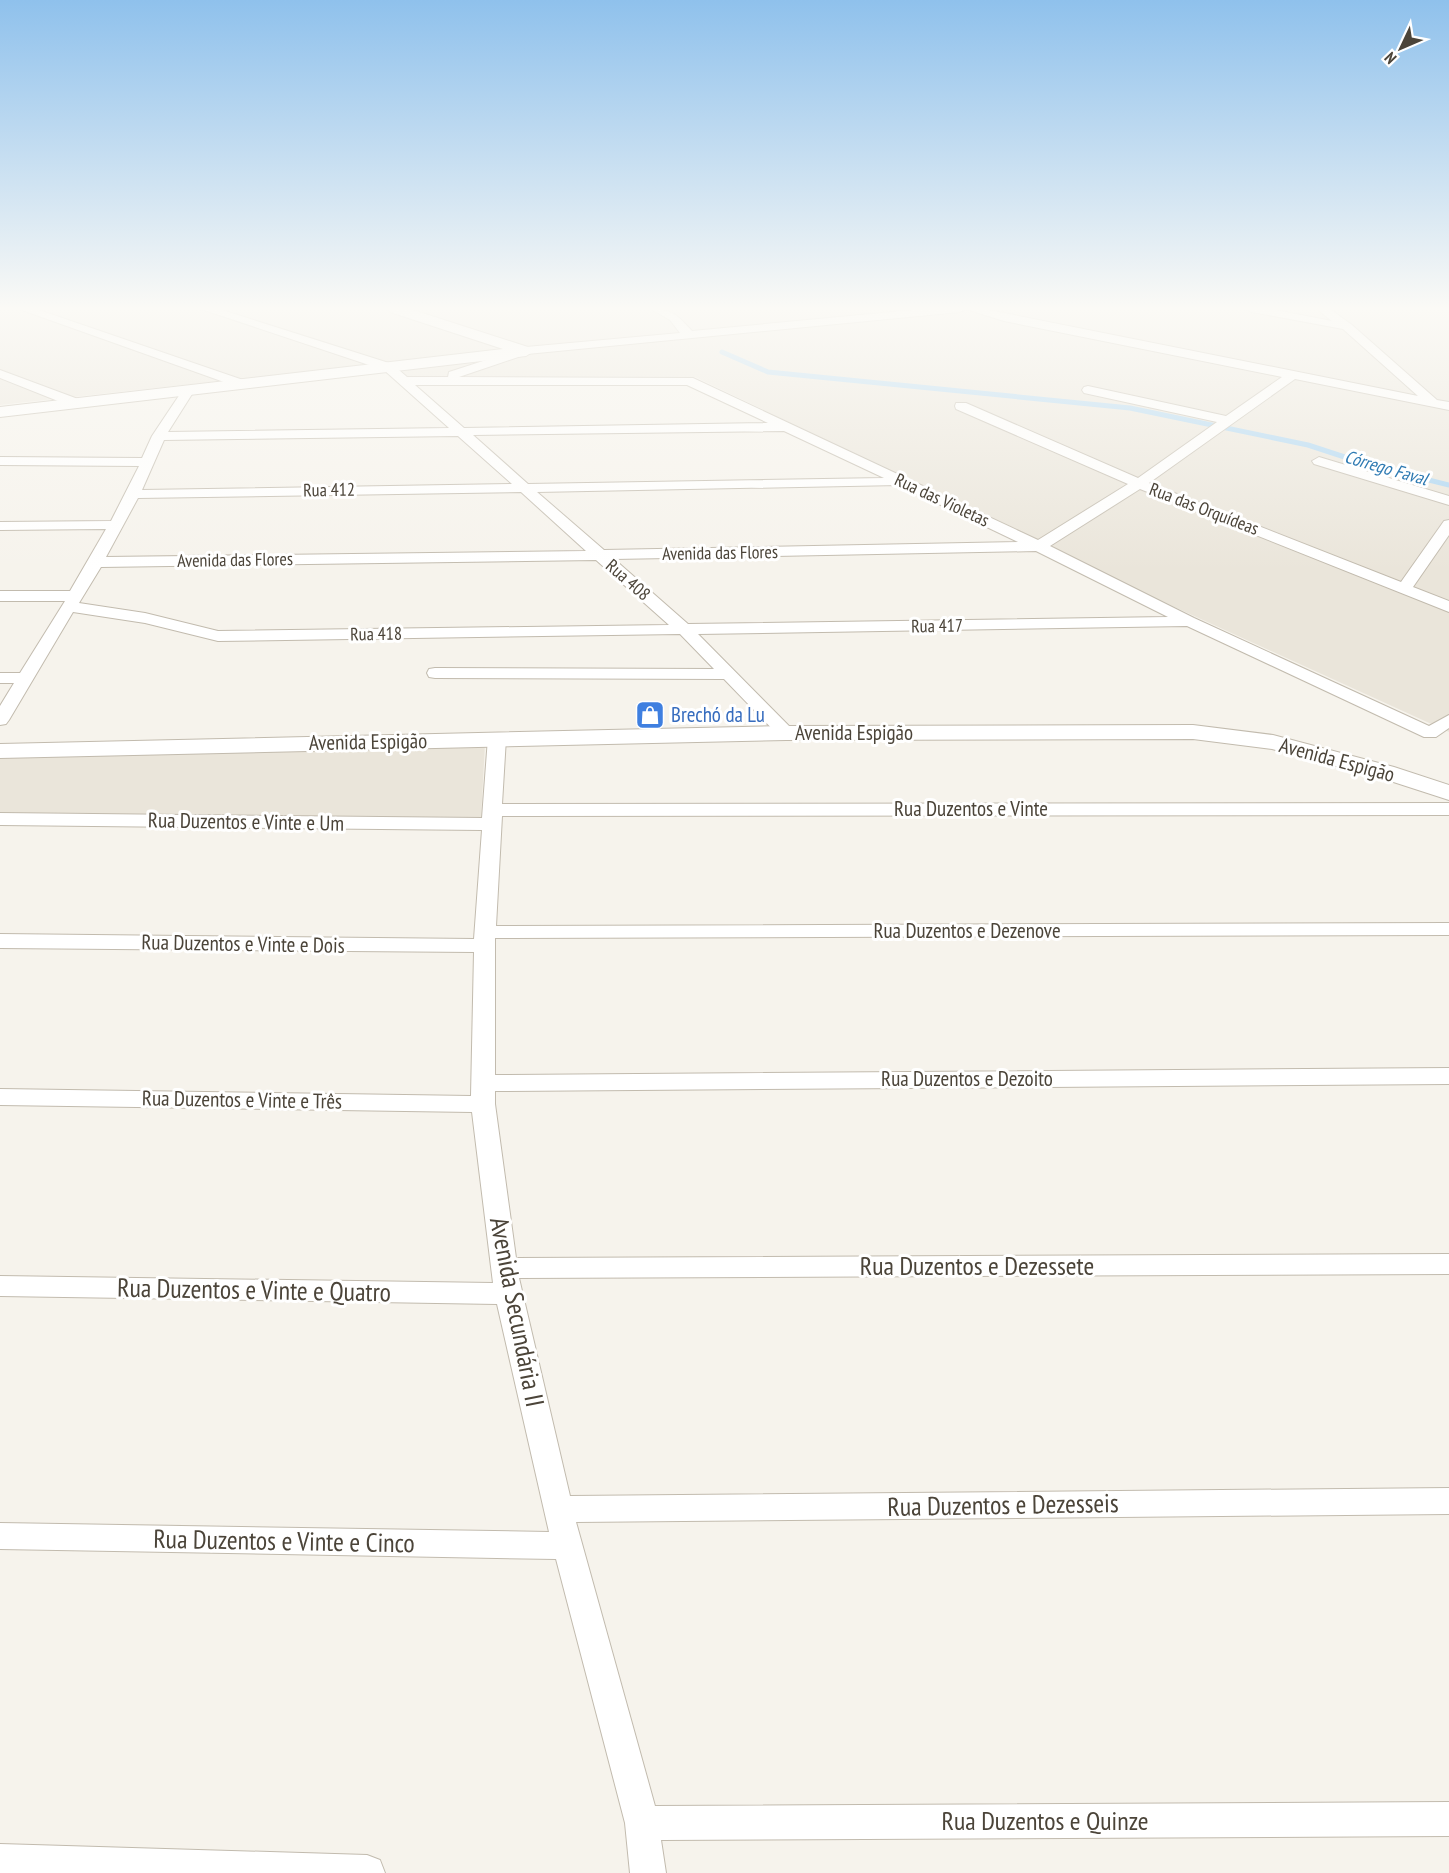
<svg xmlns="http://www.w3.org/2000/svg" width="1449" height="1873" font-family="'PT Sans Narrow',sans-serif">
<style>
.residential{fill:#eae5da}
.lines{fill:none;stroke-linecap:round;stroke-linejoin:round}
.stream{stroke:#a9d4f2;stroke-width:5}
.minor-casing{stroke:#c2bbae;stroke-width:2}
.tertiary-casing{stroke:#c2bbae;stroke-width:2}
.minor{fill:#fff;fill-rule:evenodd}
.tertiary{fill:#fff;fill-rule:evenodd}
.labels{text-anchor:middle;stroke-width:6;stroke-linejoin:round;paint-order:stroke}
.far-water-label{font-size:18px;font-style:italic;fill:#2e7ab2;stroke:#fff}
.far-street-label{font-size:18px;fill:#4b4439;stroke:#fff}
.shop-label{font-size:21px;fill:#366cbe;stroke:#fff;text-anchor:start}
.street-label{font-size:21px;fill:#4b4439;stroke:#fff}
.near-street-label{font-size:26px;fill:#4b4439;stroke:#fff}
</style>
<rect width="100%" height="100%" fill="#f6f3ec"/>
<path class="residential" d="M0 309H1449V732L1170 605 695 377 396 376 356 366 0 405Z
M485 744 481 818 0 814V758Z"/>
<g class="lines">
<path class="stream" d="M722 352 768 372 1130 408 1308 445 1369 465 1449 485"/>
<g class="minor-casing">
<path id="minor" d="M19 309H36L246 381 248 384 246 387H238Z
M201 309H219L392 364 407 377H448L449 372 526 347 680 333 670 320 651 309C673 309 678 316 692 331L924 309H984L1418 396 1343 329 1252 312 1246 309H1270L1332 321 1317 309H1330L1352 325 1437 400 1449 402V410L1295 379 1149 483 1401 582 1444 521 1449 520V535L1413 587 1449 601V612L1140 489 1050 546 1194 618 1429 726 1449 715V728L1436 737H1424L1187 626 698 634 792 729 795 733 792 737H780L724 679 435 678 429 677 427 673 429 669 435 668 714 669 680 634 218 641 145 623 73 612 9 720 6 724 0 725V706L14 683H0V673H20L65 601H0V591H70L106 529 0 530V522L111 521 139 466 0 465V457L142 458 152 436 184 388 188 387 194 391 168 432 449 428 384 370ZM966 309 1004 321 1282 377 1226 416 1088 386 1084 387 1082 390 1084 393 1217 422 1138 478 966 403H956L955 406 956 409 1128 484 1038 540 693 378 459 377 527 354 960 312ZM415 385H687L768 423 464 428ZM784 431 884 478 528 484 473 435ZM458 436 512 484 142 490 164 440ZM899 485 1018 542 604 550 537 492ZM521 492 586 551 106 557 138 498ZM1036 551 1168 617 688 624 614 559ZM596 560 669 625 218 631 145 613 79 603 101 567Z
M0 370 78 399 79 402 78 405H68L0 378Z
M1319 457 1449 496V505L1314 464 1312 461Z
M497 733 503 734 506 738 502 804 1449 803V815L502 816 496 926 1449 923V935L495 938V1075L1449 1068V1084L495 1091V1104L516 1258 1449 1254V1274L519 1278 570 1496 1449 1488V1514L576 1522 655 1806 1449 1802V1836L661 1840 666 1873H630L625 1823 556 1559 0 1549V1523L549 1532 497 1304 0 1296V1276L493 1283 472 1112 0 1105V1089L471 1096 474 952 0 948V934L474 939 482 830 0 825V813L482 818 488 738 491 734Z
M0 1844 367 1855 380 1860 385 1873H0Z"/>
</g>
<g class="tertiary-casing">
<path id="tertiary" d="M388 309H410L531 348 534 351 526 356 0 417V407L503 349 390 312Z
M1193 725 1273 735 1394 767 1449 785V800L1378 777 1272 749 1193 739 786 740 0 758V744L786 726Z"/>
</g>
<use href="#minor" class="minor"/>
<use href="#tertiary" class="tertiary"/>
</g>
<linearGradient id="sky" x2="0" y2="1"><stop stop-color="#8fc1ec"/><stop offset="0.54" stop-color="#fbfaf6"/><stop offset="1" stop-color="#fbfaf6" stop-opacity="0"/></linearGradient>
<rect width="1449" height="571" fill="url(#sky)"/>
<defs>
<g id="shop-square" transform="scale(1.5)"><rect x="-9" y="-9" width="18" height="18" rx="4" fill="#3f7fe0" stroke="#fff"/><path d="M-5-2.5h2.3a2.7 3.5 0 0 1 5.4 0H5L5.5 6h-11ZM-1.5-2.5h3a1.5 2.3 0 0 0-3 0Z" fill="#fff"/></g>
</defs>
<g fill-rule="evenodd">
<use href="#shop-square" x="650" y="715"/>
</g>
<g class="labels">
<g class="far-water-label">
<text transform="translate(1386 468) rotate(16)" y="6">Córrego Faval</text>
</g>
<g class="far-street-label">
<text transform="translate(329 490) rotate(-1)" y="6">Rua 412</text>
<text transform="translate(942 500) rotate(25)" y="6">Rua das Violetas</text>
<text transform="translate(1204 509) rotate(21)" y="6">Rua das Orquídeas</text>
<text transform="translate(720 553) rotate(-1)" y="6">Avenida das Flores</text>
<text transform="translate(235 560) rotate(-1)" y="6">Avenida das Flores</text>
<text transform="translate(628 580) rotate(41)" y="6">Rua 408</text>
<text transform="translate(937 626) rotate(-1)" y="6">Rua 417</text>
<text transform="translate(376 634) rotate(-1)" y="6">Rua 418</text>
</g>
<g class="shop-label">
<text x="671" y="722">Brechó da Lu</text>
</g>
<g class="street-label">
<text x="854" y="740">Avenida Espigão</text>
<text transform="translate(368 742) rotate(-1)" y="7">Avenida Espigão</text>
<text transform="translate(1337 760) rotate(15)" y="7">Avenida Espigão</text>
<text x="971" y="816">Rua Duzentos e Vinte</text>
<text transform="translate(246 822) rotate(1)" y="7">Rua Duzentos e Vinte e Um</text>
<text x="967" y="938">Rua Duzentos e Dezenove</text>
<text transform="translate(243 944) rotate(1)" y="7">Rua Duzentos e Vinte e Dois</text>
<text x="967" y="1086">Rua Duzentos e Dezoito</text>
<text transform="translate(242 1100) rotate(1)" y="7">Rua Duzentos e Vinte e Três</text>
</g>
<g class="near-street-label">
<text x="977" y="1275">Rua Duzentos e Dezessete</text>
<text transform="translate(254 1290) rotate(1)" y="9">Rua Duzentos e Vinte e Quatro</text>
<text transform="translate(517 1312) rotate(79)" y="9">Avenida Secundária II</text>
<text transform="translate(1003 1505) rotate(-1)" y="9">Rua Duzentos e Dezesseis</text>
<text transform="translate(284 1541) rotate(1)" y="9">Rua Duzentos e Vinte e Cinco</text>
<text x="1045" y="1830">Rua Duzentos e Quinze</text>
</g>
</g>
<g transform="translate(1401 48) rotate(226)" stroke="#ffffff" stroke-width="4.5" paint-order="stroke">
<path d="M0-4.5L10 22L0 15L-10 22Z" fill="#4b4439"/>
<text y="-9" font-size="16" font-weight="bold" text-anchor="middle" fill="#4b4439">N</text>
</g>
</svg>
